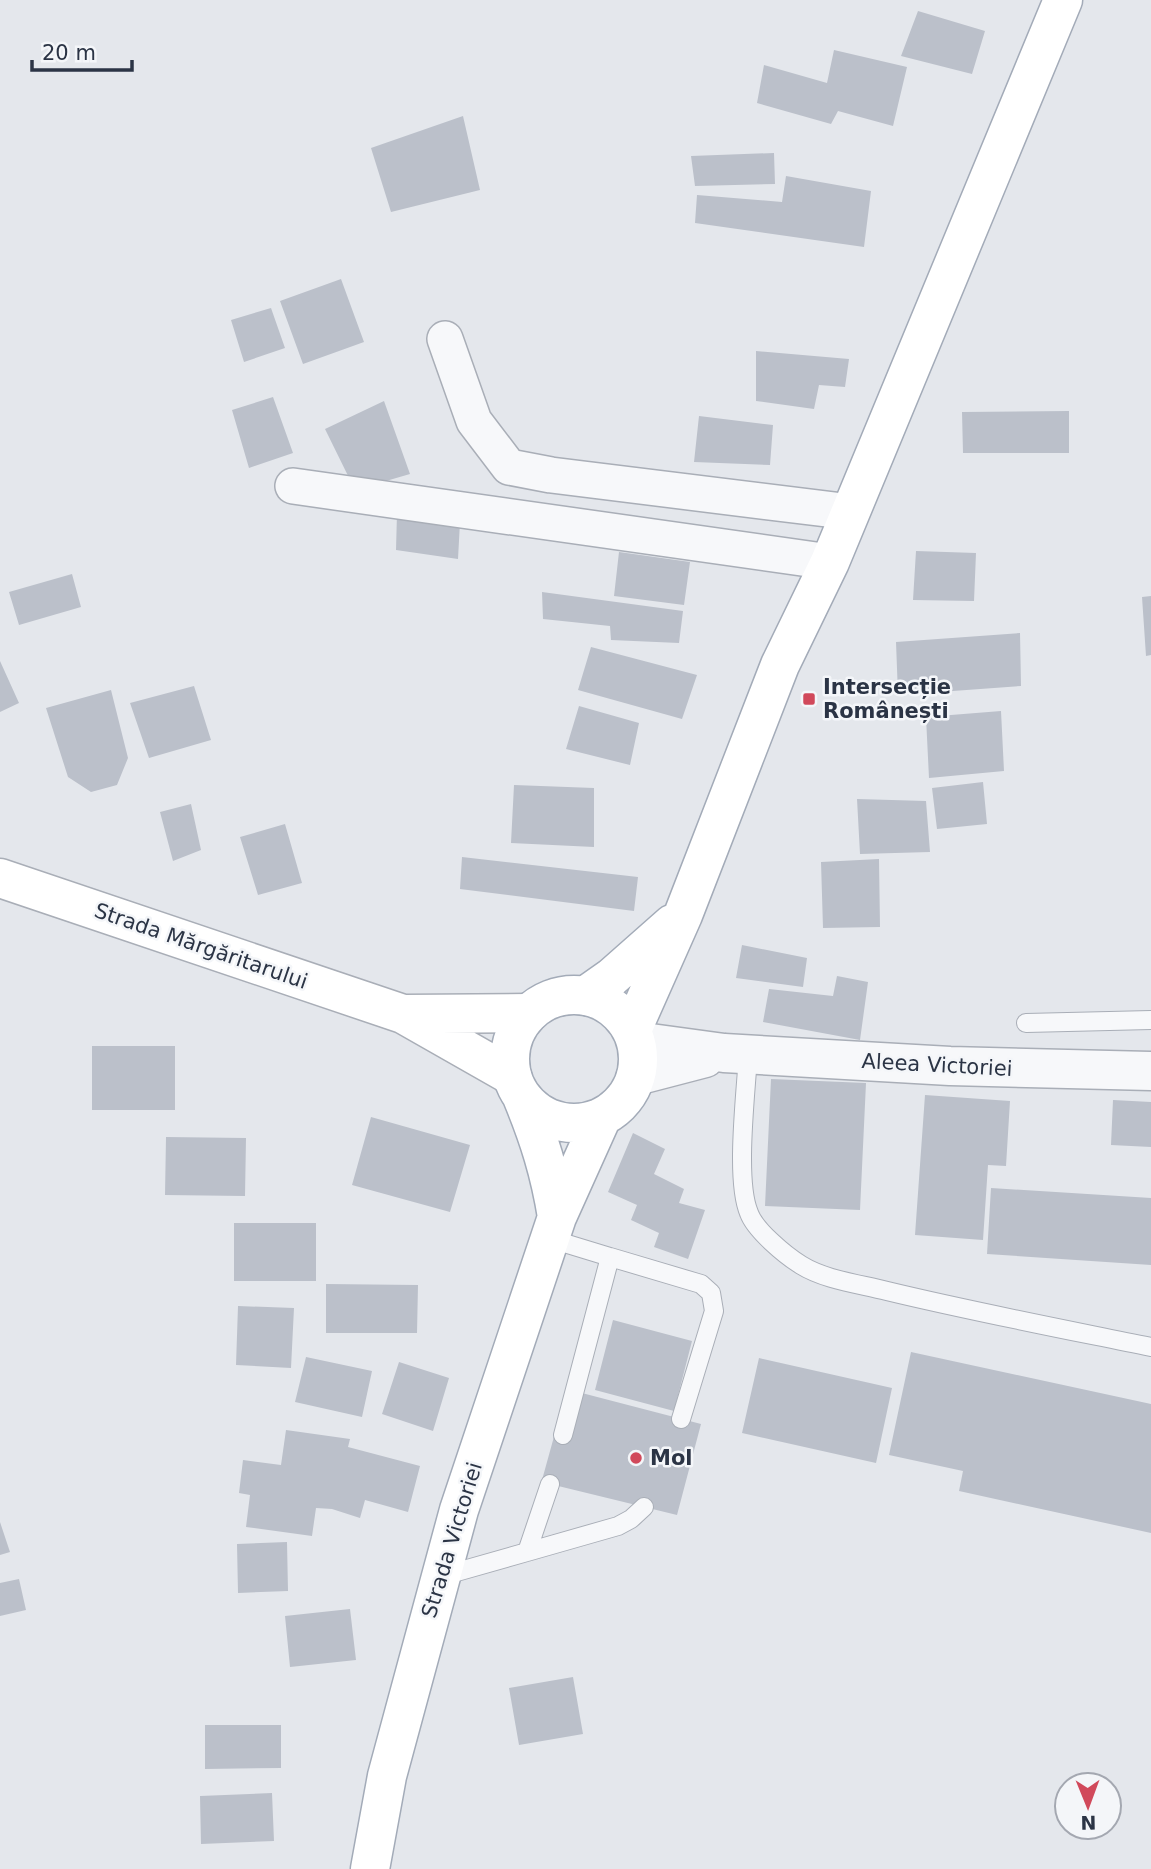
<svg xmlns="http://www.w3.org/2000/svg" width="1151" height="1869" font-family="'DejaVu Sans',sans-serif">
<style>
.building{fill:#bbc0ca}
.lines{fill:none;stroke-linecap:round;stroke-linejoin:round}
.service-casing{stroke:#a9aeb7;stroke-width:20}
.minor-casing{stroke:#a9aeb7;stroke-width:38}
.tertiary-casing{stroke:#a9aeb7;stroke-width:41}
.secondary-casing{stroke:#a9aeb7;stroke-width:41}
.primary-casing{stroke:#a3abb8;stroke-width:41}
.service{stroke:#f7f8fa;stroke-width:18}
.minor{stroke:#f7f8fa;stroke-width:35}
.tertiary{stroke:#f7f8fa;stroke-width:38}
.secondary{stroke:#fff;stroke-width:38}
.primary{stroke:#fff;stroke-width:38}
.poi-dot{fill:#d1495b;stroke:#f4f6f9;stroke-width:2.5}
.labels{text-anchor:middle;stroke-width:5;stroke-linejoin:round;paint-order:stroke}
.poi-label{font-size:21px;font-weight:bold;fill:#2b3445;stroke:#f4f6f9;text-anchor:start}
.street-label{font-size:21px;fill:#2b3445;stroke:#f4f6f9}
</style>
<rect width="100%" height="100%" fill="#e4e7ec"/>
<path class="building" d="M918 11 985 31 972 74 901 56Z
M834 50 907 67 893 126 838 111 831 124 757 103 764 65 827 83Z
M463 116 480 190 391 212 371 148Z
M774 153 775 184 695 186 691 156Z
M786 176 871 191 864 247 695 223 697 195 782 202Z
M341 279 364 342 303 364 280 301Z
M271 308 285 348 244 362 231 320Z
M756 351 849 359 845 387 819 385 814 409 756 401Z
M273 397 293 453 249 468 232 410Z
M384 401 410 474 355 490 325 429Z
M1069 411V453H963L962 412Z
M699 416 773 425 770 465 694 462Z
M397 513 460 522 458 559 396 550Z
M916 551 976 553 974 601 913 600Z
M619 552 690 562 684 605 614 596Z
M72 574 81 607 19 625 9 592Z
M542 592 683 611 679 643 611 640 610 626 543 619Z
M1151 596V655L1146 656 1142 597Z
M1020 633 1021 686 898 695 896 642Z
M591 647 697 675 682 719 578 690Z
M0 661 19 703 0 712Z
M194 686 211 740 149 758 130 703Z
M111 690 128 758 117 785 91 792 68 777 46 708Z
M579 706 639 723 630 765 566 749Z
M1001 711 1004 771 929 778 926 717Z
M983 782 987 824 937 829 932 788Z
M514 785 594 788V847L511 843Z
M857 799 926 801 930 852 860 854Z
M191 804 201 850 173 861 160 812Z
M285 824 302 883 258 895 240 837Z
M462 857 638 877 634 911 460 889Z
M879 859 880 927 823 928 821 862Z
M742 945 807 958 803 987 736 978Z
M837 976 868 982 860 1040 763 1022 769 989 833 996Z
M92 1046H175V1110H92Z
M771 1079 866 1083 860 1210 765 1206Z
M925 1095 1010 1101 1006 1166 988 1165 983 1240 915 1235Z
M1113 1100 1151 1102V1147L1111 1145Z
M371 1117 470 1145 450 1212 352 1185Z
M633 1133 665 1149 654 1174 684 1189 679 1203 705 1210 688 1259 654 1247 659 1233 631 1220 637 1205 608 1192Z
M166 1137 246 1138 245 1196 165 1195Z
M991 1188 1151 1198V1265L987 1254Z
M234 1223H316V1281H234Z
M326 1284 418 1285 417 1333H326Z
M238 1306 294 1308 291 1368 236 1365Z
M613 1320 692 1341 674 1411 595 1390Z
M911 1352 1151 1404V1533L959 1491 963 1471 889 1455Z
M306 1357 372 1371 362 1417 295 1402Z
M759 1358 892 1388 876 1463 742 1433Z
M399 1362 449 1378 433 1431 382 1414Z
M578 1392 701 1424 677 1515 550 1484 542 1480 555 1433Z
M286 1430 350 1439 348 1447 420 1466 408 1512 365 1500 360 1518 332 1509 316 1508 312 1536 246 1527 250 1495 239 1493 243 1460 281 1465Z
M0 1522 10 1552 0 1555Z
M287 1542 288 1591 238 1593 237 1544Z
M19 1579 26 1610 0 1616V1583Z
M350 1609 356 1660 290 1667 285 1616Z
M573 1677 583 1734 519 1745 509 1688Z
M205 1725H281V1768L205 1769Z
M272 1793 274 1841 201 1844 200 1796Z"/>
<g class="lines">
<g class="service-casing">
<path id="service" d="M1026 1023 1151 1020
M748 1055C746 1093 735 1180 749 1213 755 1230 785 1255 801 1265 825 1280 860 1284 887 1291 974 1312 1063 1329 1151 1347
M551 1239 610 1257 563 1435
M610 1257 701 1284 711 1293 714 1311 681 1419
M527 1552 618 1526 631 1519 644 1507
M439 1577 527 1552 550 1484"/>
</g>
<g class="minor-casing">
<path id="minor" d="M445 339 474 421 509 467 551 475 851 512
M293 486 830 562"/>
</g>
<g class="tertiary-casing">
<path id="tertiary" d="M636 1041 724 1053 950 1066 1151 1071
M636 1076 705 1058"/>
</g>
<g class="secondary-casing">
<path id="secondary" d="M0 878 403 1014 512 1076
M405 1014 529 1013"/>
</g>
<g class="primary-casing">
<path id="primary" d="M510 1059a64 64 0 1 1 128 0a64 64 0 1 1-128 0Z
M585 996 612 977 672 924
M632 1030 683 915 780 665 830 562 1063 0
M522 1097C539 1138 550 1173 557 1217
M370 1869 387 1776 459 1510 557 1217 602 1117"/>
</g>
<use href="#service" class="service"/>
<use href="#minor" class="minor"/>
<use href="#tertiary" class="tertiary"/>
<use href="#secondary" class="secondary"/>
<use href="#primary" class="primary"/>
</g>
<g class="poi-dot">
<rect x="802" y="692" width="14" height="14" rx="3.5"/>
<circle cx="636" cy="1458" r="7"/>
</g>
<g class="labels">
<g class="poi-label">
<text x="823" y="694">Intersecție<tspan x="823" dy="24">Românești</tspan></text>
<text x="650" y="1465">Mol</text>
</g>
<g class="street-label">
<text transform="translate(201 946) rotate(19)" y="7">Strada Mărgăritarului</text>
<text transform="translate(937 1065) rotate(3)" y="7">Aleea Victoriei</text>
<text transform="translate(452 1540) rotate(-73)" y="7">Strada Victoriei</text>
</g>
</g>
<g transform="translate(1088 1806) rotate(179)"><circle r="33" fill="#f4f6f9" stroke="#a4a8b1" stroke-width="2"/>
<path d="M0-5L12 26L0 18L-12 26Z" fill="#d1495b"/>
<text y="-10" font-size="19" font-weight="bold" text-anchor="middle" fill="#2b3445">N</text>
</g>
<path d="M32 60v10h100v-10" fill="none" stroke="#2b3445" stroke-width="3.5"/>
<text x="42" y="60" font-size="21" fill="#2b3445" stroke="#f4f6f9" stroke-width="5" paint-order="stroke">20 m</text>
</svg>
